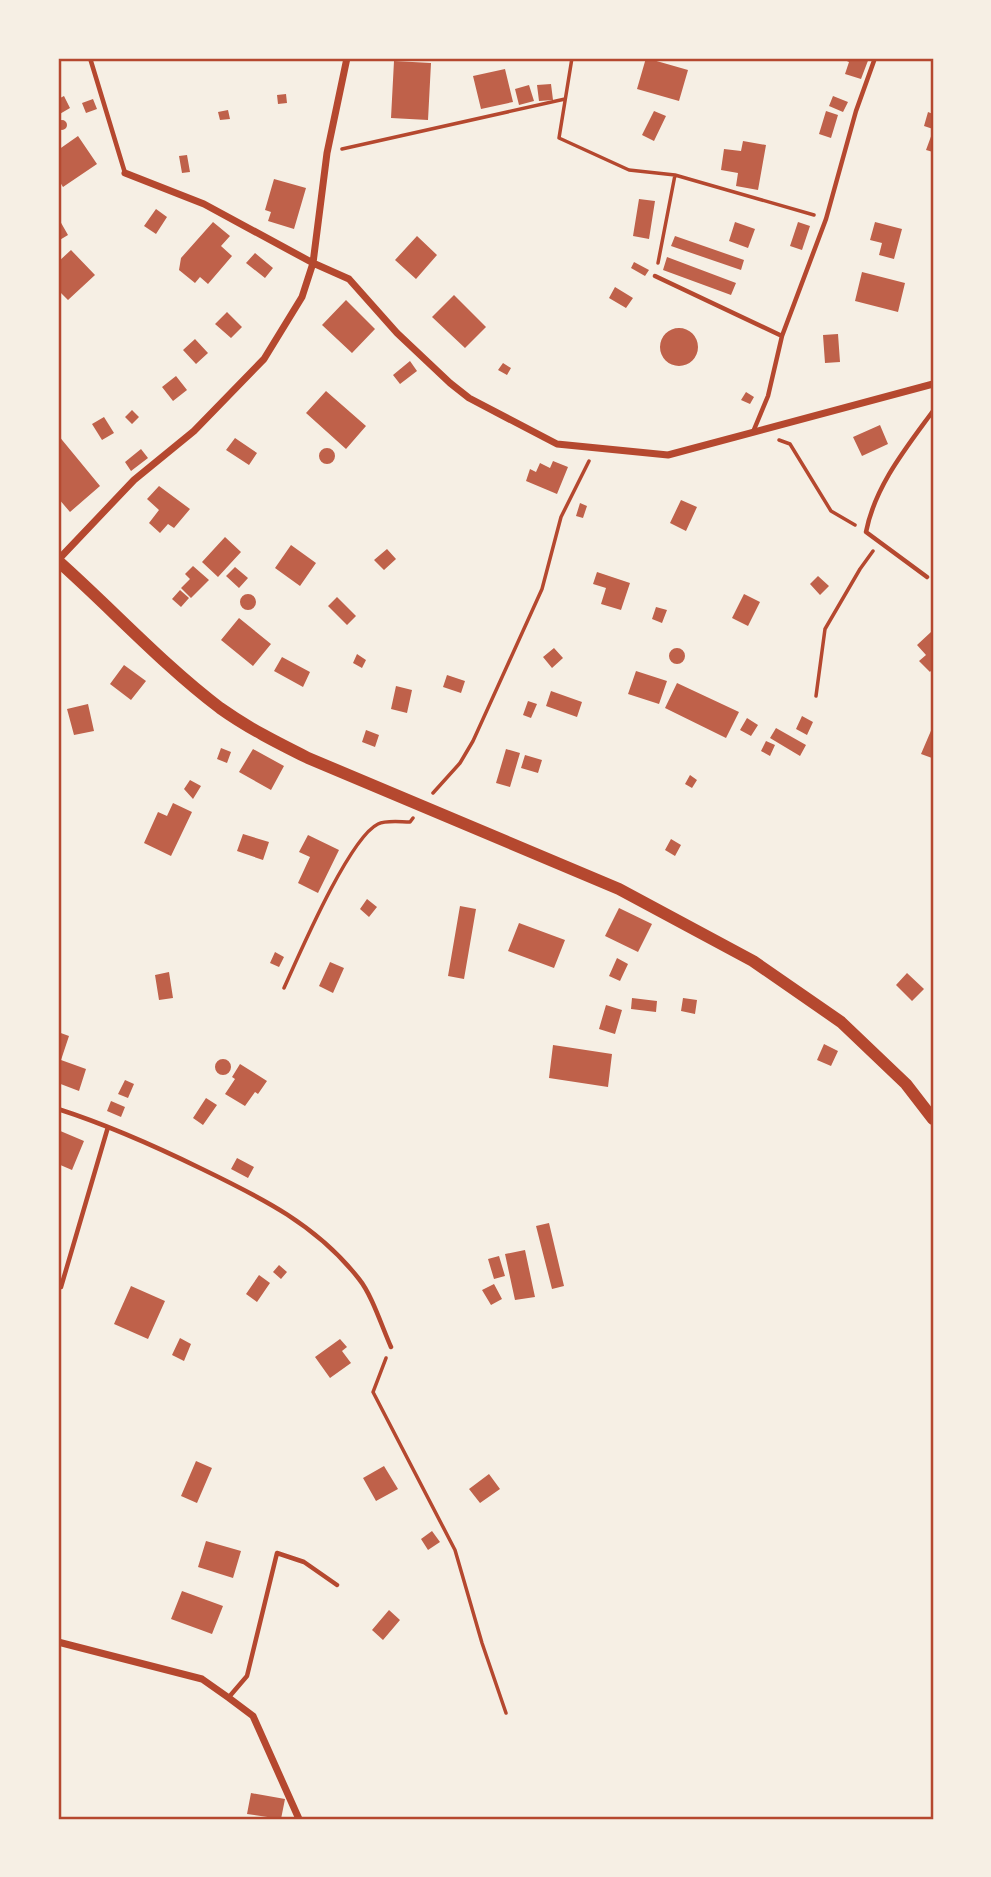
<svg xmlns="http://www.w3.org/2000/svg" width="991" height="1877" font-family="Montserrat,sans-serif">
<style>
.building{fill:#bf614a}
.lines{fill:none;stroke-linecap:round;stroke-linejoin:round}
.path{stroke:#b5482f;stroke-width:3.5}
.service{stroke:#b5482f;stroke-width:4.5}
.minor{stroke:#b5482f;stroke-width:7}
.secondary{stroke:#b5482f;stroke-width:12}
.neatline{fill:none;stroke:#b5482f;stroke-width:2.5}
</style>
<rect width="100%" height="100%" fill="#f6efe4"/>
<path class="building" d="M646 58 688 70 679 101 637 89Z
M840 58H869L861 79 845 74 849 62Z
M394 61 431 63 428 120 391 118Z
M505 69 513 102 481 109 473 76Z
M551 84 553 100 539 101 537 85Z
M529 85 534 101 519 105 515 89Z
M286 94 287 103 278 104 277 95Z
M64 96 70 108 58 115V99Z
M833 96 848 102 843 112 829 106Z
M93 99 97 109 86 113 82 103Z
M228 110 230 119 220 120 218 112Z
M654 111 666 116 654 141 642 135Z
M826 111 838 115 831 138 819 134Z
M928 112 933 114V129L924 126Z
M57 125a5 5 0 1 1 10 0a5 5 0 1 1-10 0Z
M933 131V152L926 150Z
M78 136 97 164 63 187 58 179V150Z
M743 141 766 145 758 190 736 186 738 173 721 170 724 149 741 151Z
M187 155 190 172 182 173 179 156Z
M274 179 306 188 294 229 268 221 271 212 265 210Z
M639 199 655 201 649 239 633 236Z
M156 209 167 217 156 234 144 226Z
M60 221 68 235 58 241V223Z
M213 222 230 236 221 246 232 256 208 284 200 277 195 283 179 270 181 258Z
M735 222 755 229 748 248 729 241Z
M798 222 810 226 802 250 790 246Z
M875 222 902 229 894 259 879 255 882 243 870 240Z
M417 236 437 255 416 279 395 260Z
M675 236 744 260 741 270 671 246Z
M71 250 95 275 68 300 58 290V262Z
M255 253 273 268 265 278 246 263Z
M667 257 736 283 731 295 663 270Z
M634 262 649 270 645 276 631 268Z
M862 272 905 283 898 312 855 301Z
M615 287 633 298 626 308 609 298Z
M454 295 486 327 465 348 432 317Z
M346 300 375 329 352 353 322 325Z
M227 312 242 327 231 338 215 324Z
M660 347a19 19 0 1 1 38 0a19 19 0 1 1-38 0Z
M838 334 840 362 825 363 823 335Z
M195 339 208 353 196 364 183 350Z
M410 361 417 371 400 384 393 375Z
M503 363 511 368 507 375 498 370Z
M176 376 187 390 173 401 162 387Z
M326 391 366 426 346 449 306 413Z
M746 392 754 397 750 404 741 400Z
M132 410 139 417 132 424 125 417Z
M104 417 114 433 102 440 92 424Z
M880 425 888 444 862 456 853 437Z
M58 435 100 486 70 512 58 498Z
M235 438 257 453 249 465 226 450Z
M319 456a8 8 0 1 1 16 0a8 8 0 1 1-16 0Z
M141 449 148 458 131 471 125 462Z
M553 461 568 467 557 494 526 481 530 469 536 472 540 463 550 468Z
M159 486 190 509 174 528 168 524 160 533 149 523 159 510 147 499Z
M681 500 697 507 686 531 670 523Z
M580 503 587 506 583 518 576 516Z
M225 537 241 552 218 577 202 562Z
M291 545 316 563 300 586 275 568Z
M387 549 396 559 384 570 374 560Z
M193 566 209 580 191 598 181 588 190 579 185 574Z
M235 567 248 578 239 588 226 576Z
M597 572 630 583 621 610 601 604 606 588 593 584Z
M818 576 829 586 820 595 810 584Z
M180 590 189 598 181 607 172 599Z
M744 594 760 602 748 626 732 618Z
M240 602a8 8 0 1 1 16 0a8 8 0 1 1-16 0Z
M337 597 356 616 347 625 328 606Z
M656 607 667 610 662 623 652 619Z
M239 618 271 644 253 666 221 640Z
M931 632 933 634V668L930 672 919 661 926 655 917 645Z
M554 648 563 658 552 668 543 657Z
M669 656a8 8 0 1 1 16 0a8 8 0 1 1-16 0Z
M357 654 366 660 362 668 353 663Z
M282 657 310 672 303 687 274 671Z
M124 665 146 681 131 700 110 684Z
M636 671 667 681 659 704 628 694Z
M447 675 465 681 461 693 443 687Z
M677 683 739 712 726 738 665 708Z
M396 686 412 690 407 713 391 709Z
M551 691 582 702 577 717 546 706Z
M528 701 537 704 531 718 523 715Z
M88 704 94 731 74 735 67 709Z
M802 716 813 722 807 735 796 729Z
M747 718 758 725 751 736 740 730Z
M933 726V756L932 758 921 754Z
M776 728 806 745 800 756 770 738Z
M366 730 379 735 375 747 362 742Z
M766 741 775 745 770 756 761 751Z
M221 748 231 752 227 763 217 759Z
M253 749 284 766 271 790 239 772Z
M506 749 520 753 510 787 496 783Z
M525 755 542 760 538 773 521 768Z
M690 775 697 780 692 788 685 784Z
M190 780 201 786 193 799 184 789Z
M173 803 192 812 171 856 144 843 158 812 167 816Z
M243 834 269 842 263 860 237 851Z
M308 835 339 850 318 893 298 883 310 857 299 852Z
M671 839 681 845 675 856 665 850Z
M367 899 377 907 369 917 360 909Z
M460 906 476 909 464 979 448 976Z
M619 908 652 924 638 952 605 936Z
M519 923 565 940 554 968 508 951Z
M275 952 284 957 279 967 270 963Z
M617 958 628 964 620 981 609 976Z
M330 962 344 968 333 993 319 986Z
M169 972 173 998 159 1000 155 975Z
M907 973 924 989 912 1001 896 985Z
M632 998 657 1001 656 1012 631 1009Z
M683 998 697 1000 695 1014 681 1011Z
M606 1005 622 1010 615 1034 599 1029Z
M58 1032 69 1036 61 1060 86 1069 79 1091 58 1083Z
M824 1044 838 1051 831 1066 817 1060Z
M553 1045 612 1054 608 1087 549 1078Z
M215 1067a8 8 0 1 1 16 0a8 8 0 1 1-16 0Z
M240 1064 267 1081 258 1094 255 1092 245 1106 225 1094 235 1079 232 1077Z
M125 1080 134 1084 128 1098 118 1094Z
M206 1098 217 1105 203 1125 193 1118Z
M111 1101 125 1107 121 1117 107 1111Z
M58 1130 84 1141 72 1170 58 1164Z
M237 1158 254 1167 248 1178 231 1169Z
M549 1223 564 1286 552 1289 536 1226Z
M525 1250 535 1297 515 1300 505 1254Z
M499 1256 505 1276 494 1279 488 1259Z
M279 1265 287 1272 281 1279 273 1272Z
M259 1275 270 1283 257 1302 246 1294Z
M494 1284 502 1299 491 1305 482 1290Z
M131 1286 165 1301 148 1339 114 1324Z
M180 1338 191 1344 184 1361 172 1355Z
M340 1339 347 1347 342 1351 351 1363 330 1378 315 1357Z
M196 1461 212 1468 197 1503 181 1496Z
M384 1466 398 1489 376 1501 363 1478Z
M489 1474 500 1489 480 1503 469 1489Z
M432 1531 440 1542 428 1550 421 1539Z
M206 1541 241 1551 233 1578 198 1567Z
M182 1591 223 1606 212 1634 171 1619Z
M389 1610 400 1620 383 1640 372 1630Z
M251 1793 285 1799 281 1819 247 1814Z"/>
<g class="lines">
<path class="path" d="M572 58 559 138 629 170 675 175 814 215
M342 149 565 99
M658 263 675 175
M779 440 790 444 831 511 855 525
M816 696 825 629 860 569 873 551
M433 793 460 763 473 741 542 589 561 517 589 461
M284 988C299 955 349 838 378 824 386 820 400 822 410 822L413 818
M386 1358 373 1392 455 1550 482 1643 506 1713"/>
<path class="service" d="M90 58 125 173
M655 276 782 336
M753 432 768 396 782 336 826 219 856 111 875 58
M927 577 866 532C875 486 906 448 933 411
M58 1109C108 1125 155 1146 202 1169 262 1198 317 1225 359 1279 372 1295 382 1327 391 1347
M61 1287 108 1127
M229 1697 247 1676 277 1553 304 1562 337 1585"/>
<path class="minor" d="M125 173 204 204 313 263 327 153 347 58
M58 560 134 480 194 431 264 359 302 297 313 263 349 279 397 333 450 383 469 398 557 444 668 455 933 384
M58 1642 202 1679 229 1698 253 1716 299 1819"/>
<path class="secondary" d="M58 561C112 609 162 664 220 708 248 728 278 743 308 758L619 889 753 961 841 1022 906 1084 933 1119"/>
</g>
<rect width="991" height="1877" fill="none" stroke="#f6efe4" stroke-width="119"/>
<rect x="60" y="60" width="872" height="1758" class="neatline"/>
</svg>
